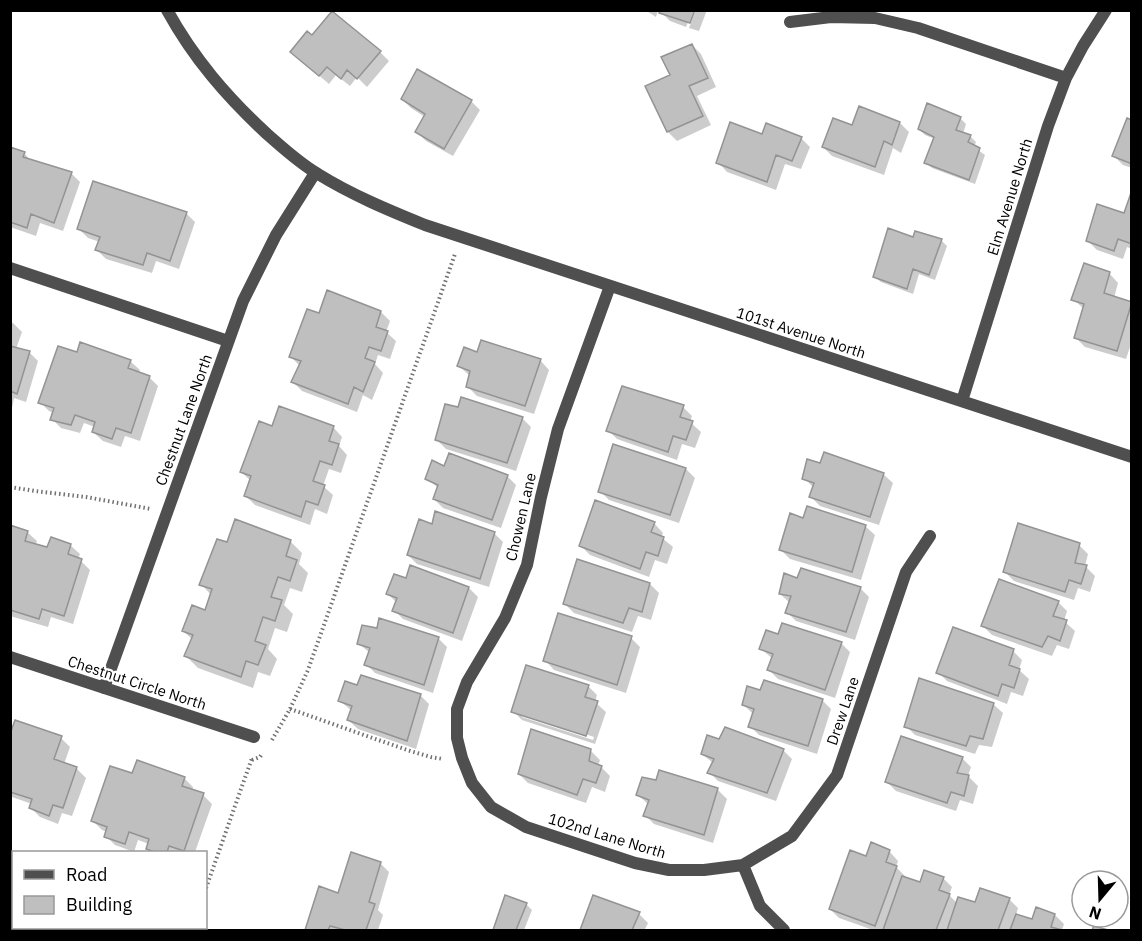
<svg xmlns="http://www.w3.org/2000/svg" width="1142" height="941" font-family="'IBM Plex Sans',sans-serif">
<style>
.green{fill:#d6d6d6}
.shadow{fill:#0003;fill-rule:evenodd}
.building{fill:#bfbfbf;stroke:#939393;stroke-width:1.5}
.lines{fill:none;stroke-linecap:round;stroke-linejoin:round}
.path{stroke:#717171;stroke-width:4;stroke-dasharray:1.5 3;stroke-linecap:butt}
.street{stroke:#4f4f4f;stroke-width:12}
.labels{text-anchor:middle;stroke-width:4.5;stroke-linejoin:round;paint-order:stroke}
.street-label{font-size:15px;fill:#000;stroke:#fff}
</style>
<rect width="100%" height="100%" fill="#fff"/>
<path class="green" d="M11 866 13 867 14 928H191L200 930H11Z"/>
<path class="shadow" d="M645 10H658L656 17Z
M659 10H693L686 27 670 21Z
M696 10H707L699 31 689 28Z
M692 45 701 54 716 87 697 96 711 125 677 141 668 132Z
M380 52 389 61 367 87 357 77 350 86 336 75 329 84 301 60Z
M402 99 471 101 480 110 453 156 426 141 417 132 425 117 411 108Z
M960 118 966 124 963 134 970 136 976 142 974 147 985 155 975 184 932 168 926 162 935 139 925 135 919 129Z
M1132 122V168L1123 165 1114 156Z
M900 123 909 132 901 153 893 148 884 175 832 156 823 147 853 127Z
M763 136 801 138 810 147 801 169 785 164 776 190 727 172 718 162Z
M10 149 24 153 31 161 71 173 80 182 63 231 40 223 36 236 10 227Z
M1132 195V249L1127 247 1123 259 1097 250 1088 241 1124 215Z
M186 213 195 222 179 269 156 261 152 273 106 259 97 250 100 242 88 238 79 229Z
M914 239 941 240 947 246 935 280 919 274 913 294 881 282 875 277Z
M1109 273 1118 283 1114 298 1132 304V341L1126 359 1085 347 1076 338 1084 309 1073 299Z
M327 292 381 312 390 321 386 332 396 341 390 359 378 355 375 364 383 373 372 400 363 395 357 412 302 391 293 382 300 366 291 357 320 315Z
M10 322 13 323 22 332 16 349 29 352 38 361 26 402 14 398 12 408H10Z
M78 354 130 361 140 370 138 373 149 377 158 386 140 441 125 436 121 447 103 441 93 432 95 427 84 423 80 433 61 428 52 419 54 413 49 411 40 402Z
M478 354 540 360 549 370 534 414 477 396 468 387 470 376 459 366Z
M683 407 692 416 690 422 701 432 695 448 682 444 677 460 617 439 608 430Z
M459 409 522 418 531 427 516 471 446 449 437 440Z
M333 427 342 437 339 446 347 455 341 473 329 469 323 486 333 495 327 514 315 509 310 525 255 505 246 496 251 481 241 472 273 428Z
M614 446 686 469 695 478 679 523 609 500 600 491Z
M821 465 883 474 893 483 879 525 820 506 811 497 814 488 804 478Z
M445 468 507 476 516 485 501 528 443 508 434 499 438 488 427 478Z
M804 520 865 526 875 535 861 580 790 559 781 550Z
M654 523 663 533 661 537 673 547 667 564 655 560 649 577 590 555 581 546Z
M10 526 27 532 37 541 35 546 48 549 70 545 80 554 78 559 81 561 90 570 73 624 51 617 48 627 10 616Z
M434 526 494 533 503 542 489 587 417 564 408 555Z
M290 541 302 553 299 564 308 573 302 592 290 588 284 605 293 614 287 632 275 628 268 649 277 659 270 676 258 672 253 688 198 668 186 656 193 640 183 631 206 612 212 596 201 584 228 544Z
M1079 545 1088 554 1085 566 1095 576 1090 592 1078 588 1074 600 1014 581 1005 572Z
M407 580 469 588 478 597 462 641 403 619 394 610 397 603 387 593Z
M798 580 860 588 869 597 855 640 796 621 787 612 790 603 780 594Z
M650 584 659 593 651 620 638 616 632 632 574 613 565 604Z
M1058 602 1067 611 1064 621 1075 631 1069 649 1057 645 1052 656 992 635 983 626Z
M438 638 447 647 433 693 375 673 366 664 370 653 358 643Z
M631 638 640 647 626 693 554 670 545 660Z
M841 643 850 652 835 698 778 679 769 670 773 659 761 649Z
M1013 651 1022 660 1019 670 1029 679 1023 696 1011 692 1007 704 947 681 938 672Z
M588 686 597 695 595 702 606 712 595 744 522 720 513 711ZM522 713 594 737 593 740 522 717Z
M358 687 420 695 429 704 416 749 358 729 348 720 352 711 340 701Z
M761 692 822 700 831 709 817 754 759 735 750 726 754 715 744 705Z
M993 704 1003 713 992 747 979 745 975 754 915 735 906 726Z
M61 738 70 747 64 764 77 769 86 778 72 816 62 813 58 824 40 817 31 808 32 804 12 797 10 802V739Z
M590 750 600 760 598 766 601 767 610 776 605 792 592 787 586 803 528 783 519 774Z
M783 750 792 759 776 801 718 781 709 772 713 763 702 754Z
M962 758 971 767 968 776 978 786 973 804 960 800 956 811 896 791 887 782Z
M133 775 184 778 193 787 192 791 203 795 212 804 195 852H151L147 849 149 844 138 840 134 852 115 845 106 836 107 832 102 830 93 821Z
M718 790 727 799 713 843 654 824 645 815 649 805 638 795Z
M889 851 898 861 896 867 905 876V878L921 883 943 878 952 887 949 895 958 904H975L1009 899 1018 908 1016 915 1033 921 1055 915 1064 924 1062 930H873L839 918 830 909 867 857Z
M380 863 389 872 378 910 383 915 378 930H307L320 888 339 895Z
M506 897 526 904 532 910 524 930H494Z
M594 897 639 914 648 923 645 929 650 930H582Z"/>
<path class="building" d="M660 10H695L690 23 659 13Z
M332 11 381 51 357 79 347 70 341 79 327 67 319 76 290 52 307 31 312 35Z
M692 44 708 78 689 86 703 116 667 132 645 86 670 75 661 57Z
M417 69 472 100 444 149 415 132 425 114 401 99Z
M927 103 961 117 956 130 971 135 968 142 980 148 969 180 924 163 934 137 918 129Z
M859 106 900 122 892 145 884 141 875 167 822 147 833 118 852 125Z
M1127 118 1132 120V164L1112 156Z
M730 122 762 134 766 123 802 137 792 161 776 155 767 182 716 163Z
M10 147 25 152 23 157 72 172 54 223 31 214 27 228 10 222Z
M93 181 187 212 170 261 147 253 143 265 95 250 100 237 77 229Z
M1132 190V244L1118 239 1114 251 1086 241 1097 204 1124 213Z
M888 228 913 237 915 231 942 239 929 275 913 269 907 289 873 277Z
M1084 263 1110 272 1104 293 1132 302 1117 351 1074 338 1084 304 1071 300Z
M327 290 381 311 376 327 388 331 381 351 369 347 365 358 375 362 363 392 354 387 348 404 291 382 301 361 289 357 307 309 319 313Z
M481 340 541 359 525 406 466 387 470 371 457 366 464 347 477 352Z
M80 342 131 360 128 368 150 376 131 433 116 428 112 439 92 432 95 422 75 415 71 425 50 420 54 408 38 403 58 346 77 352Z
M10 346 30 351 17 394 10 391Z
M622 386 684 405 680 417 693 421 686 440 673 436 668 452 606 431Z
M461 397 523 417 507 463 435 440 445 404 458 407Z
M279 406 334 426 329 441 339 444 332 465 320 461 313 481 325 485 318 505 306 501 301 517 244 496 251 476 240 472 259 421 272 426Z
M613 444 686 468 670 515 598 492Z
M824 452 884 473 870 517 809 497 814 483 802 479 807 459 820 463Z
M449 453 508 475 492 520 433 499 438 485 425 479 432 460 444 466Z
M595 500 655 522 651 532 664 537 658 556 646 552 640 569 579 546Z
M807 506 866 525 852 572 779 550 790 513 803 518Z
M435 511 495 532 480 579 407 555 419 519 432 524Z
M235 519 291 540 286 556 297 560 290 581 278 577 271 597 282 600 275 621 263 617 255 641 266 645 258 665 246 661 241 677 184 656 193 635 182 631 192 605 205 610 212 589 199 585 217 539 227 542Z
M1018 523 1080 543 1075 563 1087 565 1081 584 1069 580 1065 592 1003 572Z
M10 525 28 531 25 541 47 547 51 537 71 544 68 554 82 559 64 616 42 609 39 619 10 610Z
M577 559 650 583 642 612 629 608 623 623 563 604Z
M410 565 469 587 453 633 392 611 397 598 386 594 394 574 406 578Z
M801 568 861 587 846 632 785 613 791 596 779 594 784 573 797 578Z
M999 579 1059 601 1053 616 1067 620 1060 641 1048 636 1042 647 981 626Z
M558 613 632 636 617 685 543 661Z
M379 618 439 637 424 685 364 665 370 648 357 644 362 625 377 628Z
M782 623 842 642 825 690 767 670 773 654 759 649 766 630 778 634Z
M953 627 1014 649 1009 665 1020 669 1014 688 1002 684 998 696 936 673Z
M526 665 589 685 585 697 598 701 586 736 511 712Z
M361 675 421 694 407 741 347 720 352 706 338 701 345 681 357 685Z
M919 678 994 703 983 739 970 736 966 746 904 727Z
M764 680 823 699 808 746 748 727 754 709 742 705 747 686 760 690Z
M15 720 62 736 54 759 77 767 63 808 53 805 49 816 29 808 32 799 10 792V734Z
M725 727 784 749 767 793 707 773 714 759 701 754 707 735 719 739Z
M531 729 591 749 589 761 602 766 596 783 583 779 577 795 518 774Z
M901 736 963 757 957 773 969 775 964 796 951 792 947 803 885 782Z
M137 760 185 777 182 786 204 793 184 851 169 846 167 852H155L146 849 149 839 129 832 125 844 104 837 107 827 91 821 110 766 132 773Z
M659 770 718 788 704 835 643 816 649 800 636 795 642 777 656 780Z
M871 842 890 850 886 862 897 866 875 926 829 909 850 850 866 856Z
M351 852 381 862 369 902 375 904 366 930H345L330 926 328 930H305L319 886 338 893Z
M924 870 944 877 939 890 950 894 936 930H883L902 876 920 882Z
M980 888 1010 898 998 930H947L958 897 975 902Z
M505 895 527 903 516 930H493Z
M593 895 640 912 632 930H580Z
M1036 907 1055 914 1051 927 1062 930H1010L1016 914 1032 919Z
M1094 926 1108 930H1092Z"/>
<g class="lines">
<path class="path" d="M10 487 35 491 86 497 151 509
M290 709 407 750 431 757 443 759
M272 740 290 709 308 670 455 254
M252 760 260 757 262 754
M206 888 252 758
M193 930V928"/>
<path class="street" d="M167 10C194 59 227 97 267 134 283 148 299 163 318 174 352 195 388 210 425 225L1132 457
M790 22 831 17 875 18 918 28 1066 78
M10 268 228 341
M610 286 558 429 541 497 527 565 505 618 467 682 457 709V738L462 758 472 783 491 807 526 827 635 863 669 870H704L743 865 760 906 784 930
M962 401 1048 126 1066 78 1083 46 1106 10
M10 657 254 737
M104 688 243 301 276 235 315 173
M743 865 792 836 837 775 906 572 930 536"/>
</g>
<g class="labels">
<g class="street-label">
<text transform="translate(1010 197) rotate(-73)" y="5">Elm Avenue North</text>
<text transform="translate(801 333) rotate(18)" y="5">101st Avenue North</text>
<text transform="translate(184 420) rotate(-70)" y="5">Chestnut Lane North</text>
<text transform="translate(521 517) rotate(-77)" y="5">Chowen Lane</text>
<text transform="translate(137 683) rotate(18)" y="5">Chestnut Circle North</text>
<text transform="translate(843 711) rotate(-71)" y="5">Drew Lane</text>
<text transform="translate(607 836) rotate(17)" y="5">102nd Lane North</text>
</g>
</g>
<rect width="1142" height="941" fill="none" stroke="#000000" stroke-width="24"/>
<rect x="12" y="851" width="195" height="78" fill="#ffffff" stroke="#999999" stroke-width="1.5"/>
<rect x="24" y="870" width="30" height="9" fill="#4f4f4f" stroke="#999999" stroke-width="1.5"/>
<text x="66" y="881" font-size="18" fill="#000000">Road</text>
<rect x="24" y="896" width="30" height="18" fill="#bfbfbf" stroke="#999999" stroke-width="1.5"/>
<text x="66" y="911" font-size="18" fill="#000000">Building</text>
<g transform="translate(1100 899) rotate(199)"><circle r="28" fill="#ffffff" stroke="#999999" stroke-width="1.5"/>
<path d="M0-4.5L10 22L0 15L-10 22Z" fill="#000000"/>
<text y="-9" font-size="16" font-weight="bold" text-anchor="middle" fill="#000000">N</text>
</g>
</svg>
